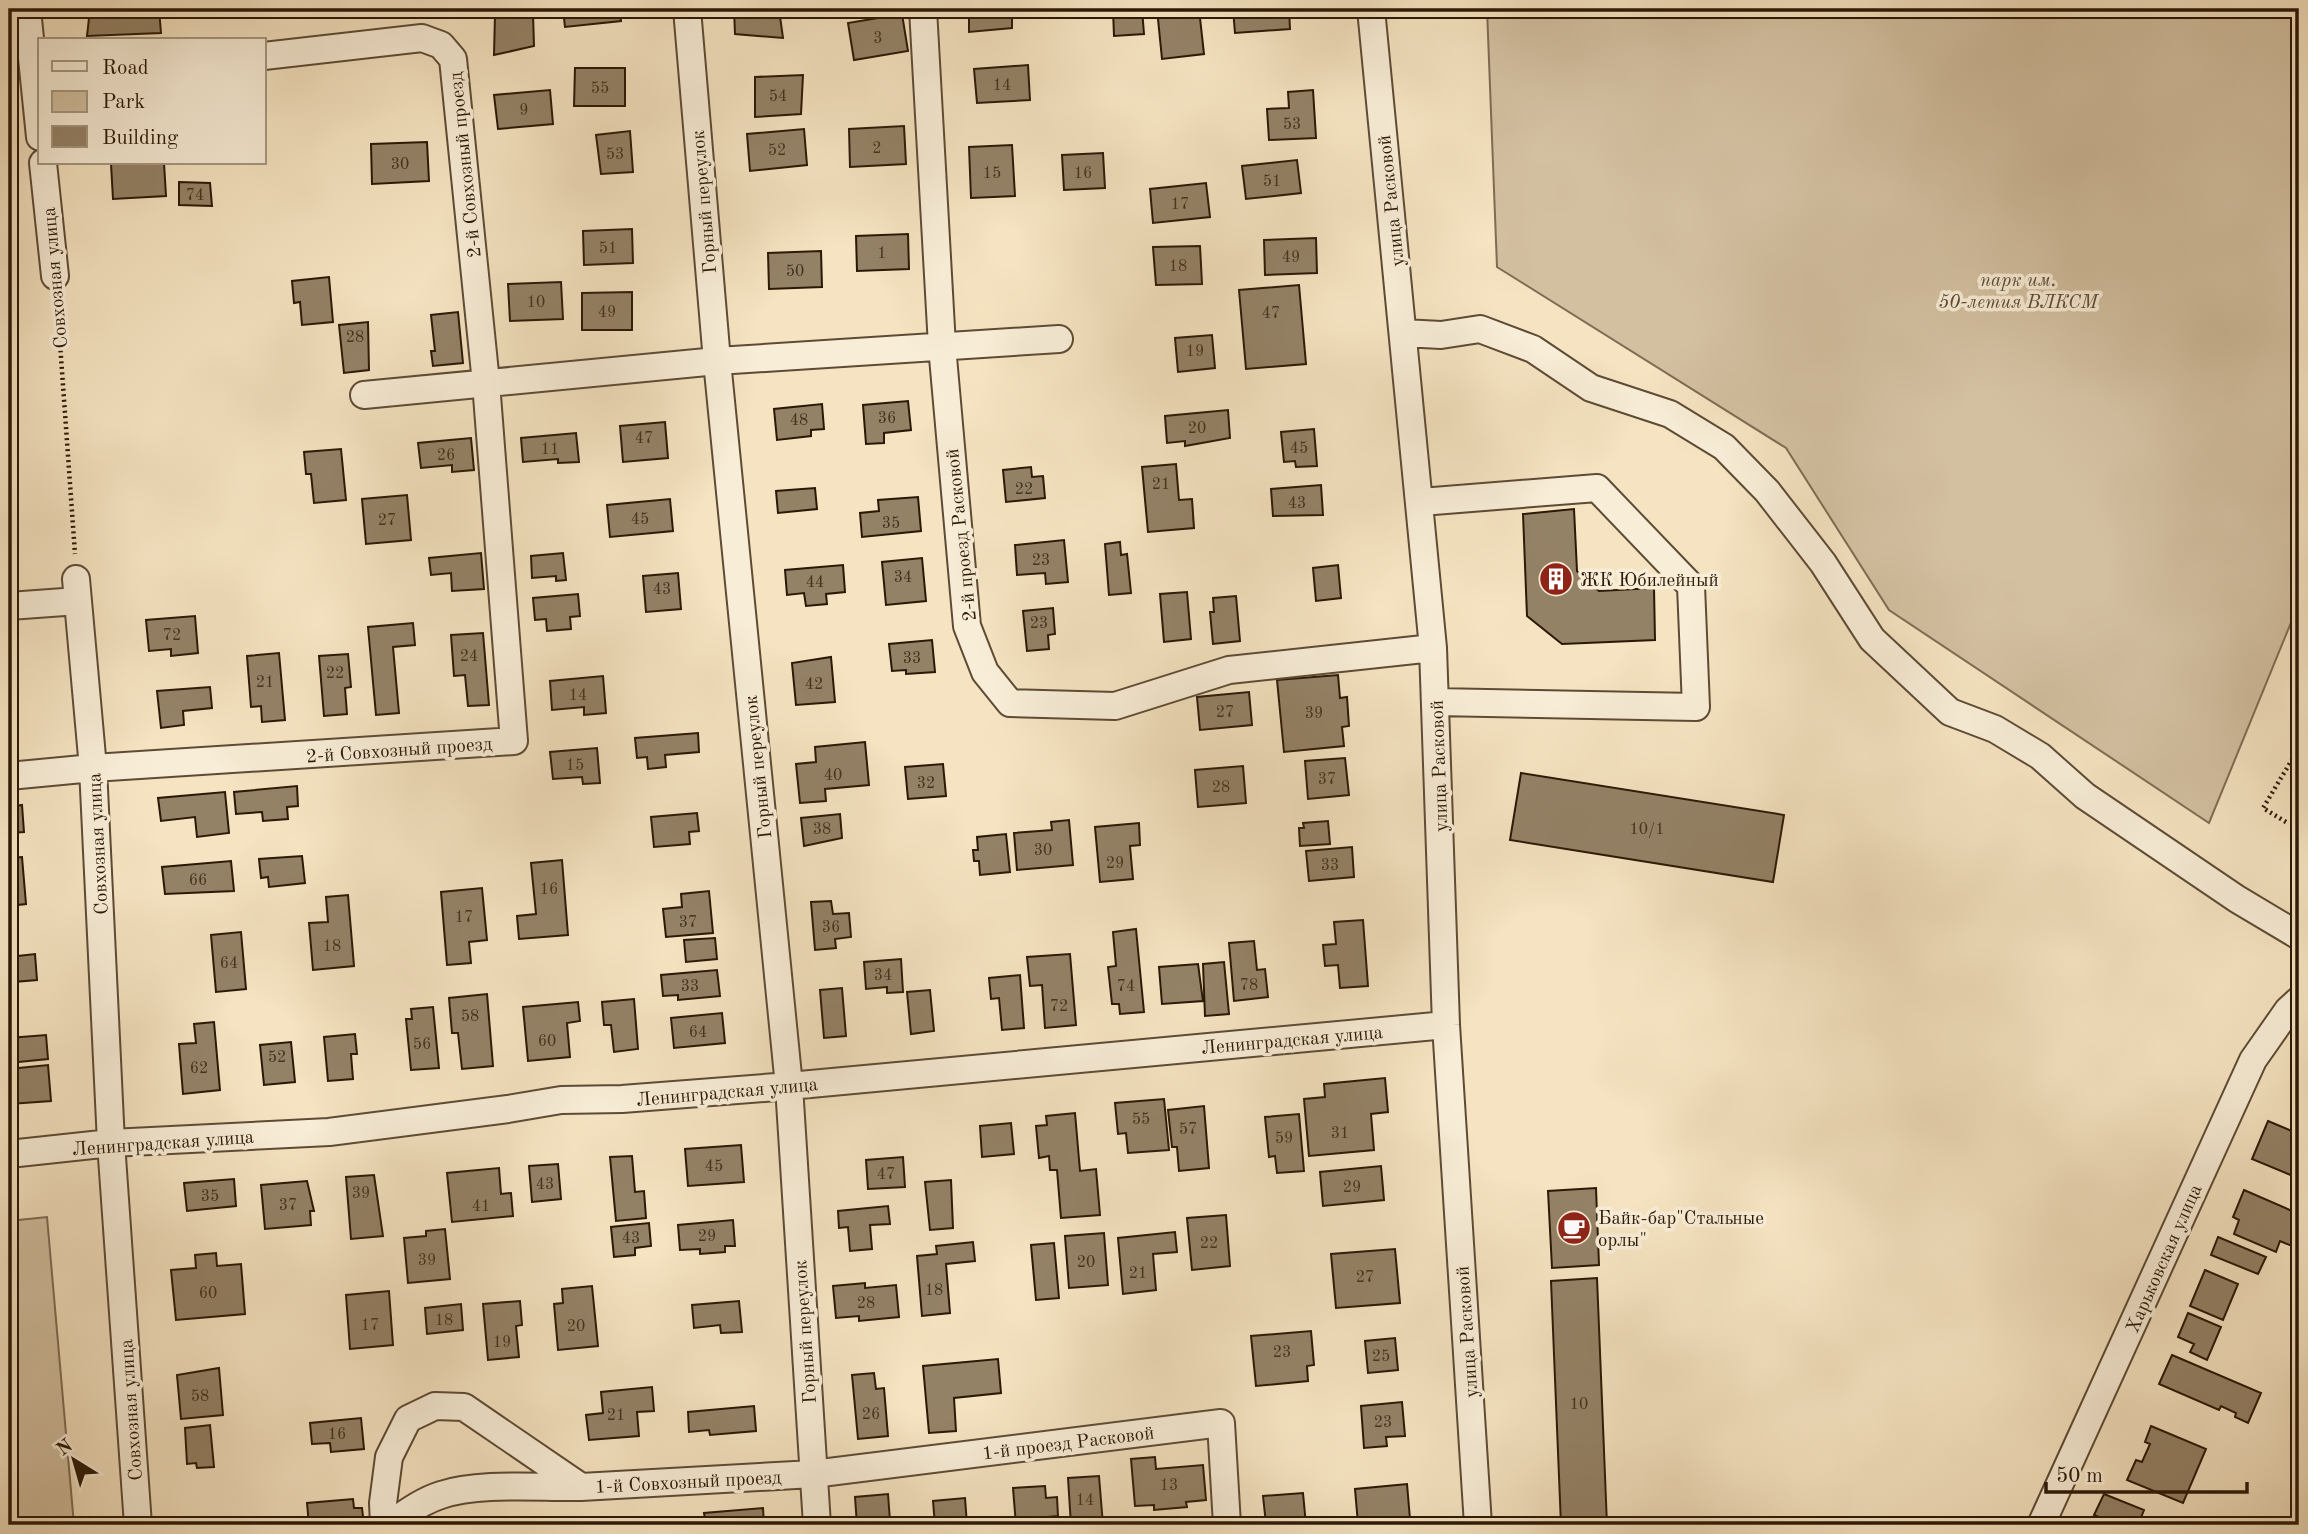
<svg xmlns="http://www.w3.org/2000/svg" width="2308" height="1534" font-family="'Old Standard TT',serif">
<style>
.green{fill:#d3c0a1;stroke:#7f6c54;stroke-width:2}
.building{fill:#948267;stroke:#2b1806;stroke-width:2}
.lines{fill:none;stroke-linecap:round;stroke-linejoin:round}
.minor-casing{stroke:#5e4b35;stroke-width:30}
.path{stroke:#2b1806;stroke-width:4.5;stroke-dasharray:2 3.5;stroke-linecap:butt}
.minor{stroke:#f8edd7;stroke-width:26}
.labels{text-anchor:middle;stroke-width:7;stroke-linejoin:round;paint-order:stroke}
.number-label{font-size:16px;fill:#45321e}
.street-label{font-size:19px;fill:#2b1806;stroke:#f8edd7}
.park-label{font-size:19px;font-style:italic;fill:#5d4a34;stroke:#f8edd7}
.poi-label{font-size:19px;fill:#2b1806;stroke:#f8edd7;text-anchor:start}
</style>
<rect width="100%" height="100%" fill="#f5e3c1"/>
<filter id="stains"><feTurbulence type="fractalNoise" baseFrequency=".00286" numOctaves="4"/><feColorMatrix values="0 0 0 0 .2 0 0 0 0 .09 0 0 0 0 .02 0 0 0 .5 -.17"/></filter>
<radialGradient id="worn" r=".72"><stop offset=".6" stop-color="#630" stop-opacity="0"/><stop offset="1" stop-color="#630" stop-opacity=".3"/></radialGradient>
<path class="green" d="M1487 9H2299V603L2209 823 1889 610 1786 448 1497 267Z
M47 1217 74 1525H9V1221Z"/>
<path class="building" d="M90 9H159L161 33 87 36Z
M563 9H619L621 21 565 27Z
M734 9H779L783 38 735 34Z
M969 9H1012V28L969 32Z
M1113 9H1142L1144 34 1114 36Z
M1157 9H1199L1204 54 1162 59Z
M1233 9H1289L1290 29 1235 33Z
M533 14 534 46 494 55 495 15Z
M902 14 908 51 854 60 848 23Z
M1028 65 1030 100 977 103 974 69Z
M575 68H625V106H574Z
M803 75 801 114 755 117V77Z
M550 90 553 124 498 129 494 95Z
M1313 90 1316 138 1269 140 1267 109 1289 108 1288 92Z
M904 126 906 164 850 167 849 129Z
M804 129 807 165 750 171 747 134Z
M630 131 633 172 601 174 596 135Z
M427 142 429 181 372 184 371 144Z
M1012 145 1015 196 971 198 969 147Z
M1103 153 1105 188 1064 190 1062 155Z
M1297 160 1301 193 1246 199 1242 166Z
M164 163 166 196 113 199 111 164Z
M179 182 210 183 212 206 179 205Z
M1206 183 1210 217 1153 223 1150 189Z
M632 229 633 263 584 265 583 231Z
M908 234 909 269 857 271 856 236Z
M1316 238 1317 273 1265 275 1264 240Z
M1200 246 1202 284 1156 285 1153 247Z
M821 251 822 287 769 289 768 253Z
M329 277 333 322 302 325 300 302 294 303 292 281Z
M561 282 563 319 510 321 508 284Z
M1299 285 1306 364 1246 369 1239 290Z
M632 292V330H582V293Z
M458 312 463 363 433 366 431 351H435L431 315Z
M368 322 369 370 344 373 339 325Z
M1212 335 1215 368 1178 372 1175 338Z
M908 401 911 430 884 433V443L866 444 863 405Z
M822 404 824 429 811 430V436L777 440 774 409Z
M1228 410 1230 438 1185 446V441L1167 443 1165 416Z
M665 422 668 458 623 462 620 426Z
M1314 429 1317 466 1296 467 1295 461 1284 462 1281 432Z
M576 433 579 462 558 463V459L523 462 521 438Z
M471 438 474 470 452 472V465L421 468 418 443Z
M341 449 346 500 314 503 311 474H306L304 452Z
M1176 464 1179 500 1192 499 1194 528 1148 532 1142 467Z
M1031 467 1032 477 1043 476 1045 498 1006 502 1003 470Z
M1321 485 1323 515 1273 516 1271 489Z
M815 488 817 509 778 513 776 491Z
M407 495 411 540 366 544 362 499Z
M918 497 921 531 862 537 860 513 879 511 878 500Z
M670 499 673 531 610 537 607 505Z
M1574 509 1577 571 1599 591 1654 588 1655 640 1562 644 1527 616 1523 514Z
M1064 540 1068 582 1046 584 1045 573 1017 575 1015 545Z
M1120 542 1121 555 1127 554 1131 593 1109 595 1105 544Z
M481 553 484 589 452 591 451 573 431 575 429 558Z
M563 553 566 580 556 581V576L532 578 531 556Z
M922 558 926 601 886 605 882 562Z
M843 565 845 592 826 594 827 604 806 606 804 593 787 595 785 570Z
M1338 565 1341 598 1316 601 1313 568Z
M678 573 681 609 646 612 643 576Z
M1187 592 1191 639 1164 642 1160 594Z
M578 594 580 616 570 617 571 629 547 631 546 619 535 620 533 598Z
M1236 596 1240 641 1213 644 1210 612H1214L1213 598Z
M1053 608 1055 634 1048 635 1049 649 1027 651 1023 611Z
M195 616 198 653 171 656V649L149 651 146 620Z
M413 623 415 645 393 647 399 713 376 715 368 627Z
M483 633 489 705 468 706 465 675 454 676 451 635Z
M932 640 935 672 906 674V670L892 671 889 644Z
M279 653 285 720 262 722 261 706 251 707 247 656Z
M348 654 351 687 345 688 347 714 324 716 319 656Z
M831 657 835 702 796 705 792 663Z
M1338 675 1340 698 1347 697 1349 726 1342 727 1344 746 1284 752 1277 680Z
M603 676 606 713 584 715V707L552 710 550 681Z
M210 687 212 708 183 711 184 725 161 728 157 691Z
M1249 692 1252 725 1200 730 1197 697Z
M9 695 15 739H9Z
M698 733 699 752 665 755 666 767 648 769 647 757 637 758 635 738Z
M865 742 869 785 825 789 826 801 800 803 796 764 816 762 815 747Z
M597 748 600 783 583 784 582 777 553 779 550 752Z
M1345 758 1349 795 1308 799 1305 761Z
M943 764 946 796 908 799 905 767Z
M1243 766 1246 803 1198 807 1195 770Z
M1521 773 1784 815 1773 882 1510 840Z
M297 786 298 806 287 807 288 819 263 821 262 812 236 814 234 792Z
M225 792 229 833 197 837 195 817 161 821 158 798Z
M22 805 24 832 9 833V807Z
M697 813 699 831 689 832 690 844 654 847 651 817Z
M840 814 842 838 804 846 801 818Z
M1069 820 1073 865 1017 870 1014 833 1052 830 1051 822Z
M1328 821 1330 844 1300 846 1299 828H1304L1303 823Z
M1139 823 1140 845 1130 846 1133 879 1100 882 1095 827Z
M1006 834 1010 872 980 875 979 861H974L973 850H978L977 837Z
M1352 847 1354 877 1309 881 1306 851Z
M302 856 305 883 269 887 268 877 261 878 259 859Z
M22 857 26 904 9 906V858Z
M562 860 568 935 519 939 517 916 536 914 531 863Z
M231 861 234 891 165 894 162 867Z
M482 888 487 940 469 942 471 963 447 965 441 892Z
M709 891 713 933 666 937 663 909 682 907 681 894Z
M348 895 354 966 313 970 309 923 328 922 326 897Z
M831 901 833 914 849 913 851 937 835 939 836 948 815 950 811 902Z
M1363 920 1368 986 1340 988 1338 965 1325 966 1323 945 1336 944 1334 922Z
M1136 929 1144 1012 1120 1014 1119 1004H1112L1108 967 1116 966 1113 932Z
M241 932 246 989 216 992 211 935Z
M715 938 717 959 686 962 684 940Z
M1254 941 1257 970 1265 969 1268 997 1234 1001 1229 943Z
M35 954 37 980 14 982 15 989H9V957Z
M1070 954 1076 1025 1045 1028 1042 985 1030 986 1027 957Z
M901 959 903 992 887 993V987L866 989 864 962Z
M1224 962 1229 1014 1205 1016 1203 964Z
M1198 964 1203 1001 1162 1004 1159 967Z
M717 970 720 996 678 1000V995L663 996 661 975Z
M1020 975 1024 1028 1002 1030 999 998 991 999 989 978Z
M842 988 846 1036 824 1038 820 990Z
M930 990 934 1031 911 1034 907 992Z
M487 994 493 1066 462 1069 458 1033H452L449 998Z
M634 999 638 1049 614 1052 611 1025H604L602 1002Z
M578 1002 580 1021 567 1023 570 1057 528 1061 523 1007Z
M433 1007 439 1068 411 1070 406 1019H412L411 1009Z
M722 1013 725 1043 674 1048 671 1018Z
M214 1022 220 1090 183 1094 179 1044 196 1043 194 1024Z
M355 1034 357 1054H351L353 1079 328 1081 324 1037Z
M46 1035 48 1059 9 1063V1038Z
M291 1042 295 1082 264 1085 260 1045Z
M48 1065 51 1101 10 1104 9 1069Z
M1385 1078 1388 1112 1371 1114 1374 1150 1309 1156 1304 1099 1325 1097 1324 1084Z
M1164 1099 1169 1150 1128 1153 1126 1133 1118 1134 1115 1103Z
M1204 1106 1209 1168 1179 1171 1177 1147H1172L1168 1110Z
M1075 1113 1080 1171 1096 1169 1100 1215 1061 1218 1057 1170H1050L1049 1156 1039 1158 1036 1126 1047 1125 1046 1116Z
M1299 1114 1304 1171 1277 1173 1275 1156 1269 1157 1265 1117Z
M2268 1121 2299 1134 2298 1178 2252 1159Z
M1011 1123 1014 1154 982 1157 980 1126Z
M741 1145 744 1182 688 1186 685 1149Z
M632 1156 635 1192 644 1191 646 1218 616 1221 610 1157Z
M903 1157 905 1187 868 1189 866 1160Z
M558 1164 561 1199 532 1202 529 1166Z
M1381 1166 1384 1200 1323 1206 1320 1172Z
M499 1168 501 1194 511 1193 513 1216 452 1222 447 1173Z
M374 1175 383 1236 351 1239 346 1177Z
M234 1179 236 1206 187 1211 184 1183Z
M951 1180 953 1228 930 1230 925 1182Z
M307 1181 314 1211H310L311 1225 265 1229 261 1185Z
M1596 1188 1599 1265 1552 1268 1548 1191Z
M2244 1190 2299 1214V1249L2280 1241 2276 1252 2234 1234 2239 1220 2233 1217Z
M888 1206 890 1224 870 1225 872 1249 850 1251 848 1227 839 1228 838 1211Z
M1226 1215 1230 1266 1192 1270 1187 1218Z
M733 1220 735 1246H725V1252L700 1254V1249L680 1250 678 1225Z
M649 1223 651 1246 635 1248V1255L614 1257 611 1227Z
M445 1229 450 1279 408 1283 404 1238 426 1236V1231Z
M1175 1232 1177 1252 1153 1254 1156 1290 1123 1294 1118 1238Z
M1104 1233 1108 1285 1069 1288 1065 1236Z
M2218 1237 2266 1257 2258 1274 2211 1255Z
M973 1242 975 1261 946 1264 950 1313 922 1316 917 1256 937 1254 936 1246Z
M1054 1243 1059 1298 1036 1300 1031 1245Z
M1395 1249 1400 1303 1336 1308 1331 1254Z
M216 1253 217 1266 241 1264 245 1314 176 1320 171 1270 196 1268 195 1255Z
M2205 1270 2238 1284 2223 1320 2190 1306Z
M1597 1278 1607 1525H1561L1551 1281Z
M865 1283V1288L896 1285 899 1317 859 1321V1316L836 1318 833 1286Z
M592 1286 598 1346 558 1350 554 1304 563 1303 562 1289Z
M389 1291 393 1345 350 1349 346 1295Z
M520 1301 522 1325 516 1326 519 1357 488 1360 483 1304Z
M739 1301 742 1332 721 1333 720 1325 694 1328 692 1305Z
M461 1304 463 1330 427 1334 425 1308Z
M2188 1313 2221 1327 2207 1360 2190 1352 2194 1344 2178 1337Z
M1311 1331 1314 1365 1307 1366 1308 1381 1256 1386 1251 1336Z
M1395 1338 1398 1370 1368 1373 1365 1341Z
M2172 1355 2261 1393 2248 1423 2235 1417 2236 1413 2221 1406 2219 1410 2159 1384Z
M998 1359 1001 1393 954 1398 956 1431 929 1433 923 1366Z
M219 1368 223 1415 181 1419 177 1375Z
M874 1373 876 1389 884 1388 888 1436 858 1439 852 1375Z
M652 1387 654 1411 637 1412 639 1436 589 1440 586 1415 603 1413 601 1392Z
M1402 1402 1405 1436 1386 1437 1387 1446 1364 1448 1361 1406Z
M754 1406 756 1431 710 1435 709 1430 689 1432 688 1412Z
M361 1418 364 1449 331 1452 330 1443 312 1444 310 1423Z
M210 1425 214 1467 197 1468 196 1463 187 1464 185 1428Z
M2151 1426 2206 1449 2183 1503 2127 1480 2136 1460 2142 1462 2150 1444 2145 1442Z
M1155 1457 1156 1469 1203 1465 1206 1500 1186 1502 1187 1507 1154 1510V1505L1135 1506 1131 1459Z
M1099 1476 1103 1525H1071L1068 1478Z
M1407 1484 1410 1519 1358 1524 1355 1489Z
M1045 1486 1046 1498 1057 1497 1058 1516 1048 1517V1525H1016L1013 1488Z
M1303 1493 1306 1525 1266 1524 1263 1496Z
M888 1494 890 1521H895L896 1525H857L855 1497Z
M2104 1494 2144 1510 2138 1525H2118L2094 1515Z
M965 1498 967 1525H935L933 1501Z
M353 1499 354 1508H362L364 1525H309L307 1503Z
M763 1508 764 1525H706L704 1513Z
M667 1517 668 1525H640V1519Z"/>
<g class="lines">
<g class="minor-casing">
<path id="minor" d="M27 9 40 137
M687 9 717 361 789 1086 817 1525
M923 9 942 346 967 626 985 672 1010 703 1115 706 1229 670 1433 648
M1371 9 1433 648 1446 1025 1478 1525
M43 163 55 276
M1403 333 1441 335 1480 329 1533 349 1591 388 1670 414 1724 447 1767 491 1823 563 1872 639 1950 712 1995 729 2040 756 2085 796 2237 899 2299 936
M364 395 717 361 1059 339
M1421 502 1597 488 1691 586 1696 707 1436 702
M76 579 93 768 111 1143 138 1525
M9 606 78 601
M9 776 93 768 514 741 486 383 453 59 441 45 422 38 264 56
M9 1154 111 1143 329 1132 508 1109 561 1100 622 1099 789 1086 1446 1025
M384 1525 383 1503 389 1457 408 1419 435 1406 464 1407 581 1487 813 1474 1221 1423 1227 1525
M390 1525C405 1513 422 1501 441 1495 480 1482 540 1488 581 1487
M2041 1525 2253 1060 2288 1010 2299 1000"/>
</g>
<path class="path" d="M57 301 75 554
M2286 822 2263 808 2299 748"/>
<use href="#minor" class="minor"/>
</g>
<defs>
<g id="building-disc" transform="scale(1.75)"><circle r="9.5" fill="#8f2418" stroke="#f8edd7"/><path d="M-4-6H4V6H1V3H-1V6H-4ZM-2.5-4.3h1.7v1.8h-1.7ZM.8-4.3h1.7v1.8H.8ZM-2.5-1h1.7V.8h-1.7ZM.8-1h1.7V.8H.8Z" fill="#fff"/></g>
<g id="cafe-disc" transform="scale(1.75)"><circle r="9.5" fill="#8f2418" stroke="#f8edd7"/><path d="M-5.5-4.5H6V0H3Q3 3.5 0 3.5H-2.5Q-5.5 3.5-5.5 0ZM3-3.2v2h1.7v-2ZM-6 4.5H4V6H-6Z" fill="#fff"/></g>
</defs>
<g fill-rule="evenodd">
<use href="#building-disc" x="1556" y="579"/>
<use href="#cafe-disc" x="1574" y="1228"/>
</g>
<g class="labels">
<g class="number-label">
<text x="878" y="43">3</text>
<text x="1002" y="90">14</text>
<text x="600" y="93">55</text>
<text x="778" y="101">54</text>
<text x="524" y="115">9</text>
<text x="1292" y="129">53</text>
<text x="877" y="153">2</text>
<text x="777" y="155">52</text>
<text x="615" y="159">53</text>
<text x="400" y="169">30</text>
<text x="992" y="178">15</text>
<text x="1083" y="178">16</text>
<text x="1272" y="186">51</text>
<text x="195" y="200">74</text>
<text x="1180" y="209">17</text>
<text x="608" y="253">51</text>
<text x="882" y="258">1</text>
<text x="1291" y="262">49</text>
<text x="1178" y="271">18</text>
<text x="795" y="276">50</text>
<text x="536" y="307">10</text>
<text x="607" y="317">49</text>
<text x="1271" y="318">47</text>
<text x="355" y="342">28</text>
<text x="1195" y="356">19</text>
<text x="887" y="423">36</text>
<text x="799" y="425">48</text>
<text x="1197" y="433">20</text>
<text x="644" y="443">47</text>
<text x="1299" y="453">45</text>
<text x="550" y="454">11</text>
<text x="446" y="460">26</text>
<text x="1161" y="489">21</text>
<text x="1024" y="494">22</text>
<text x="1297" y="508">43</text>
<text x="640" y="524">45</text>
<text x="387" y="525">27</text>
<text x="891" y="528">35</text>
<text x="1041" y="565">23</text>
<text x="903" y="582">34</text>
<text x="815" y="587">44</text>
<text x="662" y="594">43</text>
<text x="1039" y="628">23</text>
<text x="172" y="640">72</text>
<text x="469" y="661">24</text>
<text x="912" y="663">33</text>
<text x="335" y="678">22</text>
<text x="265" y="687">21</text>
<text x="814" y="689">42</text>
<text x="578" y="700">14</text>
<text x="1225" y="717">27</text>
<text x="1314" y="718">39</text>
<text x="575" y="770">15</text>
<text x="833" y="780">40</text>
<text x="1327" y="784">37</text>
<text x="926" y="788">32</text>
<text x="1221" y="792">28</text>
<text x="822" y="834">38</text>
<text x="1647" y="834">10/1</text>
<text x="1043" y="855">30</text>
<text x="1115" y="868">29</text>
<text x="1330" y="870">33</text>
<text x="198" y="885">66</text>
<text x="549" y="894">16</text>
<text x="464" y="922">17</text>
<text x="688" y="927">37</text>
<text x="831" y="932">36</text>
<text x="332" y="951">18</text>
<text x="229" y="968">64</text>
<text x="883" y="980">34</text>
<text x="1249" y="990">78</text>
<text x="690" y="991">33</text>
<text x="1126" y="991">74</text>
<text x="1059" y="1011">72</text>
<text x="470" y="1021">58</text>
<text x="698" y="1037">64</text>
<text x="547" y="1046">60</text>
<text x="422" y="1049">56</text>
<text x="277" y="1062">52</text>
<text x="199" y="1073">62</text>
<text x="1141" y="1124">55</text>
<text x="1188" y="1134">57</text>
<text x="1340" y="1138">31</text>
<text x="1284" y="1143">59</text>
<text x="714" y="1171">45</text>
<text x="886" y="1179">47</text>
<text x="545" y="1189">43</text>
<text x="1352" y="1192">29</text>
<text x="361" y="1198">39</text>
<text x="210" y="1201">35</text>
<text x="288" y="1210">37</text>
<text x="481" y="1211">41</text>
<text x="707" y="1241">29</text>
<text x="631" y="1243">43</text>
<text x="1209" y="1248">22</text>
<text x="427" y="1265">39</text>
<text x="1086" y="1267">20</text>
<text x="1138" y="1278">21</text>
<text x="1365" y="1282">27</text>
<text x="934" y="1295">18</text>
<text x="208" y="1298">60</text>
<text x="866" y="1308">28</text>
<text x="444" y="1325">18</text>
<text x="370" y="1330">17</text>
<text x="576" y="1331">20</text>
<text x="502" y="1347">19</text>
<text x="1282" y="1357">23</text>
<text x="1381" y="1361">25</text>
<text x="200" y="1401">58</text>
<text x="1579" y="1409">10</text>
<text x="871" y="1419">26</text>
<text x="616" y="1420">21</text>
<text x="1383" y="1427">23</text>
<text x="337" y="1439">16</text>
<text x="1169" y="1490">13</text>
<text x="1085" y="1505">14</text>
</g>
<g class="street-label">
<text transform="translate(464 165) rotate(-96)" y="7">2-й Совхозный проезд</text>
<text transform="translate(1390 201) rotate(-96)" y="7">улица Расковой</text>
<text transform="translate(703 202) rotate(-95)" y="7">Горный переулок</text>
<text transform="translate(54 278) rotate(-95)" y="7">Совхозная улица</text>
<text transform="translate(960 535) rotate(-96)" y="7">2-й проезд Расковой</text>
<text transform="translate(399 749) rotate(-4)" y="7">2-й Совхозный проезд</text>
<text transform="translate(1438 766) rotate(-92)" y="7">улица Расковой</text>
<text transform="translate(757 767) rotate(-96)" y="7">Горный переулок</text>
<text transform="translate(97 844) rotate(-93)" y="7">Совхозная улица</text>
<text transform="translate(1292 1039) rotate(-5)" y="7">Ленинградская улица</text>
<text transform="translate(727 1091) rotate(-5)" y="7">Ленинградская улица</text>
<text transform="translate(163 1142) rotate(-4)" y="7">Ленинградская улица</text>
<text transform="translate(2163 1258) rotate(-66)" y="7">Харьковская улица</text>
<text transform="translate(804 1332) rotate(-94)" y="7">Горный переулок</text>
<text transform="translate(1466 1332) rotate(-94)" y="7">улица Расковой</text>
<text transform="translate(130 1410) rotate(-94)" y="7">Совхозная улица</text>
<text transform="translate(1068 1442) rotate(-7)" y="7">1-й проезд Расковой</text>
<text transform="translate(688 1481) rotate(-3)" y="7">1-й Совхозный проезд</text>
</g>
<g class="park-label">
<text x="2018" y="286">парк им.<tspan x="2018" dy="22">50-летия ВЛКСМ</tspan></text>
</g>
<g class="poi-label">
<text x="1580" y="586">ЖК Юбилейный</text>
<text x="1598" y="1224">Байк-бар"Стальные<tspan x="1598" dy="22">орлы"</tspan></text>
</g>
</g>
<rect width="2308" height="1534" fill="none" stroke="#f5e3c1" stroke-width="35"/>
<rect x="10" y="10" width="2287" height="1513" fill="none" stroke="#2b1806" stroke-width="3.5"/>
<rect x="18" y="18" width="2273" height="1499" fill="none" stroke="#2b1806" stroke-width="2"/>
<rect x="38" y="38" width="228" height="126" fill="#f8edd7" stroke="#a69883" stroke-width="2"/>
<rect x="52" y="61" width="35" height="10" fill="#f8edd7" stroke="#a69883" stroke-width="2"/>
<text x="102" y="74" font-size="21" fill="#2b1806">Road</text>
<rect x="52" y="91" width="35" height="21" fill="#d3c0a1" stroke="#a69883" stroke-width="2"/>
<text x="102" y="108" font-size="21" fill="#2b1806">Park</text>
<rect x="52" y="126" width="35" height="21" fill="#948267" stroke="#a69883" stroke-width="2"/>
<text x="102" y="144" font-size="21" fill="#2b1806">Building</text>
<g transform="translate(74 1460) rotate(323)" stroke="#f8edd7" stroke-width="5" paint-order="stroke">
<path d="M0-5L12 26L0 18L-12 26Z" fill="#2b1806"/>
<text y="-10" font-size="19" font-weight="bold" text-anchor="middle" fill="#2b1806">N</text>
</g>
<path d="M2046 1482v10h201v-10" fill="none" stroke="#2b1806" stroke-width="3.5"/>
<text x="2056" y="1482" font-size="21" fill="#2b1806" stroke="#f8edd7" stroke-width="5" paint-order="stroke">50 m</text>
<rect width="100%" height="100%" filter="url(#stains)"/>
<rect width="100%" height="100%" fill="url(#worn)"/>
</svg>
